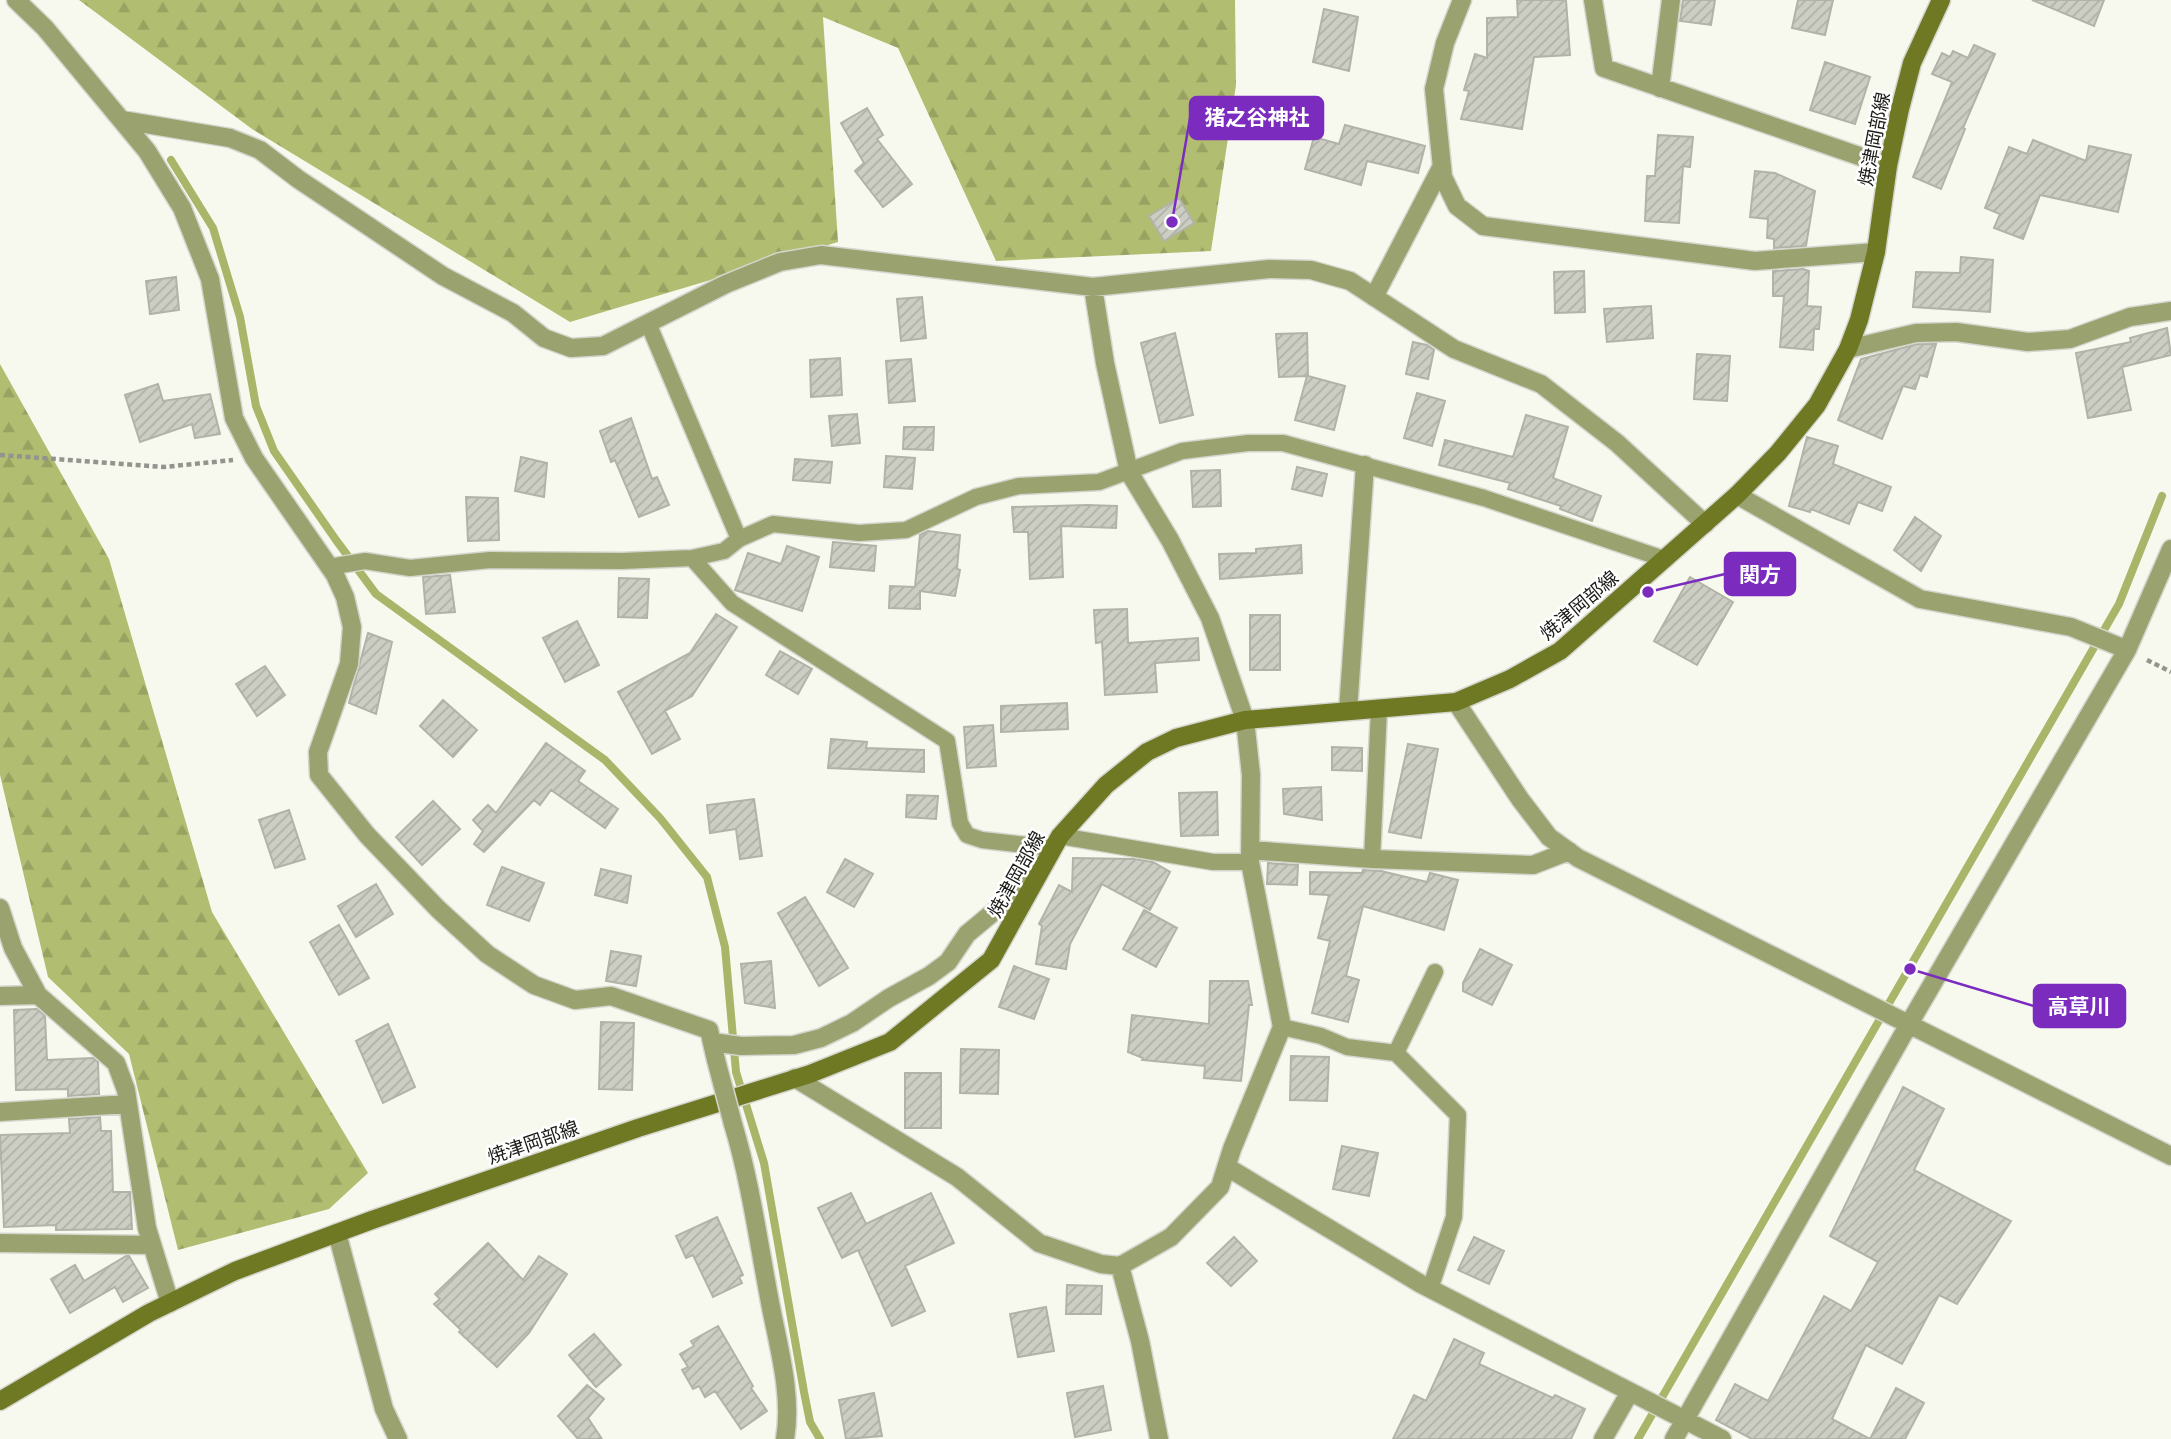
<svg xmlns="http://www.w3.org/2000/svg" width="2171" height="1439" font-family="'Open Sans','Noto Sans JP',sans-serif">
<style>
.forest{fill:url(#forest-firs)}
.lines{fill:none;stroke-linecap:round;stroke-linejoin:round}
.stream{stroke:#a9b569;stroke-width:8}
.building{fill:url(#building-hatch);stroke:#b1b3a9;stroke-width:2}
.lane-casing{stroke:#d4d5cc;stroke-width:19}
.street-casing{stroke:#d4d5cc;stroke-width:21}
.secondary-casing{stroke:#d4d5cc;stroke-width:21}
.path{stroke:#93948d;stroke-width:4.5;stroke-dasharray:5 3.5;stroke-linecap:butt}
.lane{stroke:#9aa36f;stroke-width:16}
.street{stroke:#9aa36f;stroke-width:18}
.secondary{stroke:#6f7923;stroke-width:18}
.street-bridge-casing{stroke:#d4d5cc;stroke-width:21;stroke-linecap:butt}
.street-bridge{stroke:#9aa36f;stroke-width:18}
.labels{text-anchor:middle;stroke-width:5;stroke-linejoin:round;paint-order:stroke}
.street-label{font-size:19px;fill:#1a1b17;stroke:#fff}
.leader{fill:none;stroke:#7b2cbf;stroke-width:2.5}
.callout-dot{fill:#7b2cbf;stroke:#fff;stroke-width:2.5}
.callout{fill:#7b2cbf;stroke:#7b2cbf;stroke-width:2.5}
.callout-label{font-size:21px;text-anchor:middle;font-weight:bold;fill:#fff}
</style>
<defs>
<pattern id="forest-firs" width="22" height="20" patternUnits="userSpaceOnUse" patternTransform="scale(1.75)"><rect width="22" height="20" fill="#b1bd71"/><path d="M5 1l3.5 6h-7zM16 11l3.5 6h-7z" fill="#98a261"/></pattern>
<pattern id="building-hatch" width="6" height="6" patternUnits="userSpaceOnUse" patternTransform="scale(1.75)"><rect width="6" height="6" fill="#cccec4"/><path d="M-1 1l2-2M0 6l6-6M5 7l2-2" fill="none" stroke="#afb0a8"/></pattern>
</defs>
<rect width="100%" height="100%" fill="#f7f9ef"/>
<path class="forest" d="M79 0H1235L1236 85 1211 251 996 261 898 48 823 17 838 242 570 322 252 129Z
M0 364 109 559 212 912 368 1173 329 1209 178 1250 129 1054 48 977 0 775Z"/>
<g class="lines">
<path class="stream" d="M171 160 213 228 240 317 256 406 274 451 336 540 376 594 605 760 660 818 707 877 725 947 736 1072 764 1163 804 1392 810 1422 820 1439
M1638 1439 2119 604 2162 496"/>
</g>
<path class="building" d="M1517 0H1566L1570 55 1534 57 1522 129 1461 119 1469 91 1464 90 1475 54 1487 58V18L1518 17Z
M1683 0H1715L1711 25 1680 21Z
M1798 0H1833L1825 35 1792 28Z
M2032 0H2104L2094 26Z
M1324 9 1358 17 1349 71 1313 62Z
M1974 45 1995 54 1963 128 1965 129 1941 189 1913 177 1952 82 1932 74 1942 53 1950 57 1953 51 1968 58Z
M1825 62 1870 77 1855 124 1810 110Z
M867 108 883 135 877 139 912 184 883 207 855 171 864 163 841 123Z
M1345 125 1425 146 1418 173 1367 161 1361 185 1305 169 1314 137 1339 144Z
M1658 135 1693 137 1690 167 1683 166 1679 223 1645 221 1647 176H1655Z
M2033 140 2086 161 2089 146 2131 155 2118 212 2040 195 2023 239 1994 228 2000 214 1985 208 2009 147 2027 154Z
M1755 171 1775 173 1815 191 1806 246 1774 248V239L1767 238 1768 219 1750 217Z
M1179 198 1194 223 1164 241 1149 216Z
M1961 257 1993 260 1990 312 1913 307 1916 272 1960 273Z
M1803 269 1809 271 1807 306 1821 307 1819 329H1814L1813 350 1780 347 1784 296H1773V271Z
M1584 271 1585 312 1555 313 1554 272Z
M176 277 179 310 150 314 146 281Z
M922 297 926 338 901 341 897 299Z
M1651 306 1653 338 1607 342 1604 309Z
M2167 328 2171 355 2122 367 2131 410 2088 418 2076 353 2131 342 2130 338Z
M1175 333 1193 415 1160 423 1141 343Z
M1307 333 1308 376 1345 386 1334 430 1295 420 1307 376 1279 377 1276 334Z
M1413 342 1427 345 1434 350 1428 379 1406 374Z
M1917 344H1936L1927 377 1920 375 1915 389 1903 386 1882 439 1838 420 1861 359Z
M1697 354 1730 356 1727 401 1694 399Z
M840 358 842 395 811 397 810 360Z
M911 359 915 401 889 403 886 361Z
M158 384 163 401 210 394 220 434 195 438 192 424 140 442 125 395Z
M1417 393 1445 401 1432 446 1404 438Z
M857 414 860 443 832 446 829 416Z
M1526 415 1568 427 1553 478 1601 496 1592 521 1560 509 1561 506 1508 489 1510 483 1439 465 1445 440 1513 457Z
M631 418 652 479 657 477 669 505 639 517 615 460 611 462 600 431Z
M904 427H934L933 450 903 449Z
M1807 437 1838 446 1833 464 1891 487 1882 511 1858 502 1849 524 1811 509 1810 512 1789 506Z
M886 456 915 458 912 489 884 487Z
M521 457 547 463 544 497 515 491Z
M795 459 832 462 830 483 793 480Z
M1297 467 1327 474 1322 496 1292 489Z
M1220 470 1221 506 1193 507 1191 471Z
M466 497 498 498 499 540 468 541Z
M1087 505 1117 506 1116 528 1061 526 1063 577 1030 579 1028 532H1014L1012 507Z
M1915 517 1941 536 1921 571 1894 550Z
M928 531 960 535 957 569 960 570 955 596 920 591V609L889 608 890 586 915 587 920 535Z
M833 542 876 546 874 571 830 567Z
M1301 545 1302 573 1220 579 1219 554 1256 553V549Z
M787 546 819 557 802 611 735 590 748 553 781 564Z
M450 575 455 612 426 614 423 577Z
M1690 577 1733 602 1697 665 1654 641Z
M619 578 649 579 647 618 618 617Z
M1127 609 1128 643 1198 638 1199 660 1155 663 1157 692 1105 695 1102 642 1096 643 1094 610Z
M716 614 737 627 692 696 665 711 680 739 652 754 618 692 690 653Z
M1250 615H1280V670H1250Z
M577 621 599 665 565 682 543 638Z
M368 633 392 642 376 714 349 703Z
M780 651 812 669 798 694 766 675Z
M265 666 285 695 257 716 236 684Z
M443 700 477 730 453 757 420 726Z
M1067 703 1068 729 1001 732V706Z
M993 725 996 766 967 768 964 727Z
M831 739 867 742 866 748 924 750V772L828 768Z
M546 743 585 771 578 781 618 809 605 828 551 790 540 805 534 800 484 852 474 844 483 831 473 820 488 805 496 813Z
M1408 744 1438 749 1421 838 1389 832Z
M1332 747 1362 748V771L1332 770Z
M1321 787 1322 820 1284 814 1283 789Z
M1217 792 1218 835 1181 836 1179 793Z
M907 795 938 796 936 819 906 817Z
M754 799 762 856 740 859 736 829 710 833 707 805Z
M433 801 460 829 422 865 396 837Z
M289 810 305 859 275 868 259 820Z
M1073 858 1134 859 1153 862 1170 872 1150 910 1102 884 1070 944 1066 969 1036 964 1042 926 1039 924 1059 885 1072 892Z
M845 859 873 874 854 907 827 892Z
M1268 863 1298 865 1297 885 1267 884Z
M502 867 544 883 529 921 487 905Z
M601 869 631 876 627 903 595 895Z
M1363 870 1381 871 1427 882 1430 873 1458 880 1444 930 1363 906 1346 976 1359 980 1348 1022 1312 1013 1330 941 1318 938 1329 895 1310 894V872L1362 873Z
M376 884 393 914 356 937 338 906Z
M805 897 848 968 819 986 778 913Z
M1144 910 1177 928 1156 967 1123 949Z
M339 925 369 978 339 995 310 942Z
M1480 949 1512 965 1492 1005 1463 991V983Z
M611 951 641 956 636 986 606 981Z
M771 961 775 1008 745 1003 741 964Z
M1014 966 1049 979 1034 1019 999 1007Z
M1210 981H1248L1252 1005H1249L1241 1081 1204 1078 1205 1066 1142 1060 1143 1058 1128 1052 1132 1015 1209 1024Z
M37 1009 45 1016 47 1060 93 1058 98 1062 99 1094 68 1096V1089L16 1090 14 1010Z
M601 1022 634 1023 632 1090 599 1089Z
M388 1024 415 1087 383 1103 356 1041Z
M961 1049 999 1050 998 1094 960 1093Z
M1291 1056 1329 1057 1327 1101 1290 1100Z
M905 1073H941V1128H905Z
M1903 1087 1944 1109 1914 1170 2011 1221 1957 1304 1939 1295 1902 1364 1866 1345 1832 1419 1870 1439H1752L1716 1420 1735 1384 1768 1401 1824 1296 1851 1311 1878 1262 1830 1236Z
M100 1117 101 1131H111L113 1192H130L132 1229 56 1230V1225L4 1227 0 1135 70 1133 69 1119Z
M1342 1146 1378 1153 1369 1196 1333 1189Z
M851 1193 866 1224 931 1193 954 1243 905 1266 925 1311 892 1326 858 1250 842 1258 818 1208Z
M717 1217 743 1275 739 1277 742 1283 713 1297 693 1255 686 1258 676 1236Z
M1234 1237 1257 1261 1231 1286 1207 1263Z
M1474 1237 1504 1251 1489 1284 1458 1270Z
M488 1243 523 1280 539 1256 567 1274 529 1333 497 1367 459 1332 461 1330 434 1304 440 1299 435 1294Z
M126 1256H129L148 1288 123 1302 115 1287 70 1313 51 1279 75 1265 84 1281Z
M1067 1285 1102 1286 1101 1314H1066Z
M1046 1307 1054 1351 1018 1357 1010 1314Z
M718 1326 753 1386 751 1388 767 1411 741 1429 715 1391 705 1397 699 1386 693 1389 682 1370 688 1367 680 1354 694 1346 691 1341Z
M594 1334 621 1365 596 1387 569 1355Z
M1454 1339 1484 1353 1479 1364 1553 1398 1555 1395 1585 1409 1571 1439H1393L1414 1395 1426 1401Z
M587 1385 604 1399 588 1418 602 1439H578L558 1416Z
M1103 1386 1111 1430 1075 1437 1067 1393Z
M1896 1388 1924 1403 1905 1439H1870Z
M874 1393 882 1436 846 1439 839 1400Z"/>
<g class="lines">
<g class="lane-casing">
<path id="lane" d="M648 323 739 539
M692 558 732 603 947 741 960 823 967 835 982 840 1052 848
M329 567 365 561 410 568 490 560 622 561 692 558 724 551 739 539 773 524 859 533 906 530 976 497 1019 486 1099 482 1182 451 1248 443H1283L1484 498 1664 559
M1060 836 1213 862H1250
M1372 859 1379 709
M1282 1027 1321 1036 1347 1047 1396 1053
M1430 1289 1454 1217 1458 1115 1396 1053 1435 972"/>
</g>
<g class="street-casing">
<path id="street" d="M16 0 45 28 147 151 182 208 210 279 234 418 254 458 335 575 345 597 352 627 349 664 318 752 319 775 367 835 438 909 487 954 534 985 575 1000 611 996 709 1030 716 1060
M1462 0 1445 43 1434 89 1443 177 1457 206 1483 226 1755 261 1876 252
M1593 0 1604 68 1888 166
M1660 88 1671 0
M122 120 230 138 260 150 298 179 443 276 513 313 544 338 571 348 603 346 726 284 780 262 821 255 1093 287 1269 269 1311 270 1350 281 1454 349 1541 384 1617 443 1705 524
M1093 287 1105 363 1129 472 1170 540 1210 618 1245 720 1251 775 1250 862 1282 1027 1232 1149 1220 1187 1171 1237 1120 1266
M1374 297 1442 166
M1848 349 1916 333 1956 332 2028 342 2070 339 2130 317 2171 311
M1737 495 1920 599 2071 627 2118 646
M1456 702 1520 799 1549 837 1578 858 2171 1156
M1348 711 1365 465
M1250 850 1372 859 1533 865 1569 851
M0 908 13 948 38 995 116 1063 126 1090 147 1228 170 1303
M0 996 38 995
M712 1042 741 1046 794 1045 821 1038 852 1023 889 998 929 976 948 962 967 934 1038 875
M795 1078 957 1177 1039 1243 1101 1264 1120 1266 1140 1341 1159 1439
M0 1112 128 1104
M733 1124C750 1180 758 1239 769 1297 777 1342 793 1393 785 1439
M1227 1167 1421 1284 1722 1439
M337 1233 384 1409 398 1439
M0 1243 152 1245
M1603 1439 1630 1392
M1674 1439 1909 1024 2127 650 2171 549"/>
</g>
<g class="secondary-casing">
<path id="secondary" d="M0 1401 149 1313 235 1271 372 1220 638 1128 810 1074 890 1042 991 960 1060 836 1106 785 1147 752 1176 738 1245 720 1456 702 1510 679 1560 651 1737 495 1778 453 1817 405 1848 349 1859 320 1876 252 1888 166 1900 109 1912 63 1941 0"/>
</g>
<path class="path" d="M0 455 164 467 233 460
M2147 660 2171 672"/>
<use href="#lane" class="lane"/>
<use href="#street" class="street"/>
<use href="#secondary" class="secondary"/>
<g class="street-bridge-casing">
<path id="street-bridge" d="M716 1060 733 1124"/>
</g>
<use href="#street-bridge" class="street-bridge"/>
</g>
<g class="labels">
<g class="street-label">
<text transform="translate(1874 139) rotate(-79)" y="7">焼津岡部線</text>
<text transform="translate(1579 605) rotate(-40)" y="7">焼津岡部線</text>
<text transform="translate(1016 874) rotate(-61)" y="7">焼津岡部線</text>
<text transform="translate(533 1142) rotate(-19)" y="7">焼津岡部線</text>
</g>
</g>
<path class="leader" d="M1172 222L1190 118M1648 592L1725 574M1910 969L2034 1006"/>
<g class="callout-dot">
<circle cx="1172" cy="222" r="7"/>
<circle cx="1648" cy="592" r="7"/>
<circle cx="1910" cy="969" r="7"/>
</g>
<g class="callout">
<rect x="1190" y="97" width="133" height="42" rx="7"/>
<rect x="1725" y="553" width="70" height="42" rx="7"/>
<rect x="2034" y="985" width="91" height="42" rx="7"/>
</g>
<g class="callout-label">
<text x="1257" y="125">猪之谷神社</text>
<text x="1760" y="582">関方</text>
<text x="2079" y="1014">高草川</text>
</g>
</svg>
